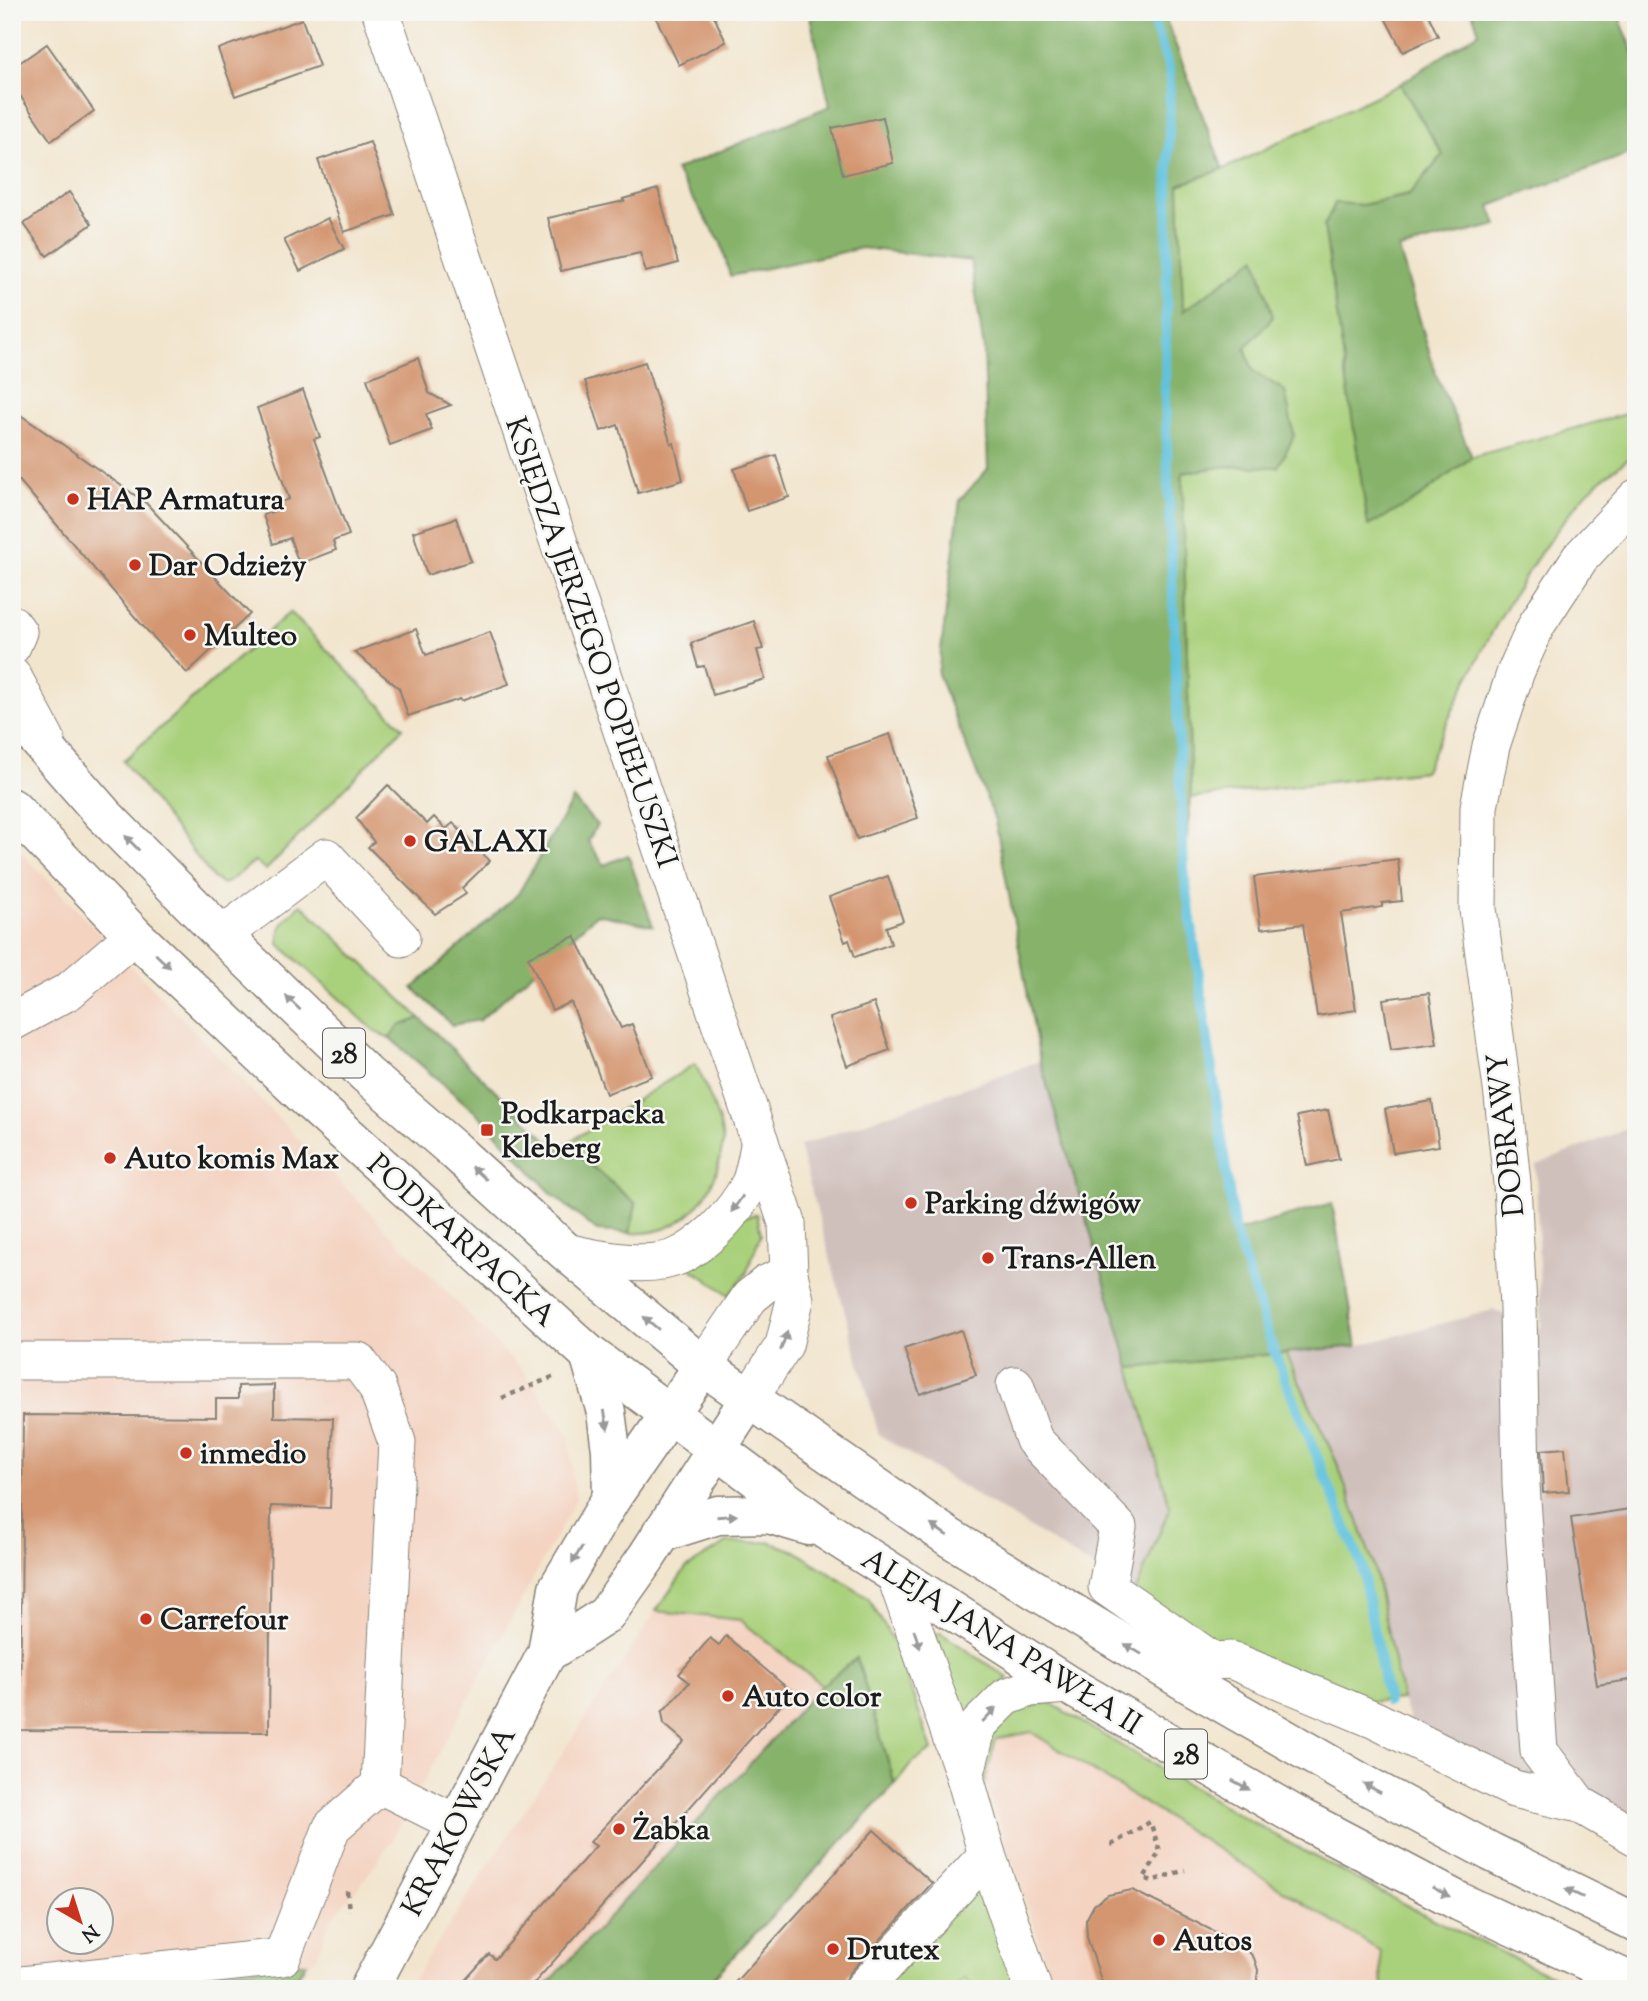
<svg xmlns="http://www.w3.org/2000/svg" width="1648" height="2001" font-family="'Sorts Mill Goudy',serif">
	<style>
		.built { fill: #f4d3c1; fill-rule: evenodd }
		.industrial { fill: #d0c0bc }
		.green { fill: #a9d07a; stroke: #62764b; stroke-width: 2 }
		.forest { fill: #86b26a; stroke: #516743; stroke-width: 2 }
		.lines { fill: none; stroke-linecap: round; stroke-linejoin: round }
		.stream { stroke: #60c2de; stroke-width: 10 }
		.building { fill: #d49671 }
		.minor-casing { stroke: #878075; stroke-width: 39 }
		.major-casing { stroke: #878075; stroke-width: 41 }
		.path { stroke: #878075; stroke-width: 4.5; stroke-dasharray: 5 5; stroke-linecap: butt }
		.minor { stroke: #fff; stroke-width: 37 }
		.major { stroke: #fff; stroke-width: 38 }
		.oneway { fill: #999 }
		.poi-dot { fill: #c8321e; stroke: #f6f6f2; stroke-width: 2.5 }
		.labels { text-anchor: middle; stroke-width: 5; stroke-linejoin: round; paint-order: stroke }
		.shield { fill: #f6f6f2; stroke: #5d5d5c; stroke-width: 2 }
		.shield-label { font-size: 28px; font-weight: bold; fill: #1c1c1c }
		.poi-label { font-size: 30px; font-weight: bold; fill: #1c1c1c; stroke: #f6f6f2; text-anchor: start }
		.street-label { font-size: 30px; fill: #1c1c1c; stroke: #f6f6f2 }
	</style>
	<rect width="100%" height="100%" fill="#f6f6f2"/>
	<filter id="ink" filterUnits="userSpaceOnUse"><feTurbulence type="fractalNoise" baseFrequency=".0143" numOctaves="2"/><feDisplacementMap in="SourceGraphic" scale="14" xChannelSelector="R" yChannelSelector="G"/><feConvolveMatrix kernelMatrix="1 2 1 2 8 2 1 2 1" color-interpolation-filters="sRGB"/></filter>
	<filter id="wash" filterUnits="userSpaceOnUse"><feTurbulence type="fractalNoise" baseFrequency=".00686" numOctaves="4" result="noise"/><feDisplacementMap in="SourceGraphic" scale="28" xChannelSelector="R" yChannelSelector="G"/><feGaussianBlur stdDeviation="1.57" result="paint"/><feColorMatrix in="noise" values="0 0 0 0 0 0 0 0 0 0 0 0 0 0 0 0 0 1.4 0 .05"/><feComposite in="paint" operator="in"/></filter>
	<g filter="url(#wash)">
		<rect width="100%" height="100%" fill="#f2e5ce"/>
		<g class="built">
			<path d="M 12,843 L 522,1370 L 568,1433 L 576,1499 L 392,1840 L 359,1887 L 331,1918 L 315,1960 L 306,1963 L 253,1953 L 12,1979 ZM 60,1899 L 102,1899 L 102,1941 L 60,1941 Z"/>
			<path d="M 656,1611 L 740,1620 L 822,1685 L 543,1989 L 407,1989 Z"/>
			<path d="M 1031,1732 L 1380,1951 L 1382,1989 L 1055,1989 L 985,1782 L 996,1739 Z"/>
		</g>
		<g class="industrial">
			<path d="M 1040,1061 L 1170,1507 L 1135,1593 L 879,1435 L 799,1146 Z"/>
			<path d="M 1636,1125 L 1636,1823 L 1526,1779 L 1410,1722 L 1402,1699 L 1373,1563 L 1337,1463 L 1286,1353 L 1357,1346 L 1493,1310 L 1541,1329 L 1536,1165 Z"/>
		</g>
		<g class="green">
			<path d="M 1400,84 L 1443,155 L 1409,195 L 1362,205 L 1335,203 L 1413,502 L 1472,457 L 1636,411 L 1636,452 C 1619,467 1597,480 1583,497 C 1514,579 1468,674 1425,771 L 1191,798 L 1182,473 L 1226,466 L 1278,467 L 1285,391 L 1253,371 L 1245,348 L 1255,258 L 1183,312 L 1179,185 L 1224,169 Z"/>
			<path d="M 290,612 L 403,728 L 266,870 L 255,861 L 230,881 L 223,884 L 213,878 L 123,761 Z"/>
			<path d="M 301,904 L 420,1018 L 399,1026 L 390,1038 L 377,1033 L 279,944 C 277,924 288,917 301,904 Z"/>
			<path d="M 695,1064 C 703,1078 723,1126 723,1141 C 723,1147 720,1156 719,1162 C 709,1206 676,1236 630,1233 L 636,1204 L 566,1144 Z"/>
			<path d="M 757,1214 L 761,1234 L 746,1274 L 729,1295 L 686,1265 L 743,1217 Z"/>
			<path d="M 1286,1353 L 1337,1463 L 1373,1563 L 1402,1699 L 1354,1703 L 1222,1646 L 1135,1593 L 1170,1507 L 1130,1368 Z"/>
			<path d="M 769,1542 L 795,1551 L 868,1598 L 895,1644 L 932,1750 L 912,1763 L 895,1785 L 857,1658 L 822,1685 L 740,1620 L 656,1611 L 686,1568 L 727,1543 Z"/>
			<path d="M 941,1633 L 1008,1678 L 961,1725 L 934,1634 Z"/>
			<path d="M 1049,1702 C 1221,1807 1397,1908 1582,1989 L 1382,1989 L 1380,1951 L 1031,1732 L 996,1739 L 985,1782 L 979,1765 L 982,1747 L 1013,1711 Z"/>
			<path d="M 986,1888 L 1018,1989 L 971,1989 L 965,1978 L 955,1989 L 875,1989 L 960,1896 Z"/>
		</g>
		<g class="forest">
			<path d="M 809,12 L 1163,12 L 1223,169 L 1179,185 L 1183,311 L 1256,258 L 1273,317 L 1245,348 L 1253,371 L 1285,391 L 1294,436 L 1278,467 L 1226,466 L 1182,473 L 1191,798 L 1184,870 L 1235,1232 L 1332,1203 L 1357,1346 L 1130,1368 L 1040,1061 L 995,820 L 938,674 L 960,500 L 988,469 L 984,350 L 971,261 L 862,248 L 730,276 L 721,243 L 675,170 L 830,106 Z"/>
			<path d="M 1472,12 L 1617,12 L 1636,58 L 1636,151 L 1490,206 L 1497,225 L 1399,249 L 1436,375 L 1472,457 L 1413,502 L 1368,526 L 1324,226 L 1335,203 L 1362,205 L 1409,195 L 1443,155 L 1400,84 L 1479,32 Z"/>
			<path d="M 573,799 L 597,825 L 588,841 L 604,865 L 628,855 L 653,926 L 597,914 L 480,1020 L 452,1025 L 413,988 L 518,894 Z"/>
			<path d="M 420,1018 L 556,1149 L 566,1144 L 636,1204 L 630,1233 L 597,1231 L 552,1194 L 482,1118 L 390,1038 L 399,1026 Z"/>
			<path d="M 857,1658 L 895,1785 L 703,1989 L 543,1989 L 822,1685 Z"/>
			<path d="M 306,1963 L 290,1989 L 149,1989 L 181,1975 Z"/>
		</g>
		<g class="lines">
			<path class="stream" d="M 1150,12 L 1170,71 L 1165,398 L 1184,870 L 1235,1232 L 1273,1349 L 1361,1564 L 1388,1702"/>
		</g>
		<g id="blocks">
			<g class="building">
				<path d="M 653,12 L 712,12 L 726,42 L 679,65 Z"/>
				<path d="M 1382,12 L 1427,12 L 1438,36 L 1403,52 Z"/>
				<path d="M 302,19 L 319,66 L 235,96 L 218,49 Z"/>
				<path d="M 47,44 L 94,111 L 51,141 L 12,84 L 12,68 Z"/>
				<path d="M 883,117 L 893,163 L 843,175 L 832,128 Z"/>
				<path d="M 370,142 L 395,215 L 344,232 L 318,160 Z"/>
				<path d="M 658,189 L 678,263 L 646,272 L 640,253 L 561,271 L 548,218 L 624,201 L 623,199 Z"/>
				<path d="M 69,192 L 92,224 L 47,256 L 24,224 Z"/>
				<path d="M 328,218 L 344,249 L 300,271 L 284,240 Z"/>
				<path d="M 418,358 L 429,393 L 451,405 L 426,414 L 432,430 L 390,445 L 367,379 Z"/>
				<path d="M 645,362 L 671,444 L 674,443 L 683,480 L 638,493 L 618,425 L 601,431 L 585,381 Z"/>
				<path d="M 303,390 L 320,437 L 314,439 L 349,535 L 333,541 L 336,550 L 299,564 L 290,538 L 273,544 L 263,515 L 280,509 L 278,503 L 289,499 L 257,408 Z"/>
				<path d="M 12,409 L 146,503 L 250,614 L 187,673 L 141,624 L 12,472 Z"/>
				<path d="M 776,455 L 789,497 L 747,511 L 734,469 Z"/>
				<path d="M 456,518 L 471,561 L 427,575 L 413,532 Z"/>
				<path d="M 754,621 L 763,649 L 757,650 L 765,679 L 713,695 L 704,666 L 698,667 L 691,643 Z"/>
				<path d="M 416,629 L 426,655 L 490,632 L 509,684 L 461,701 L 460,699 L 408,716 L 399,688 L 354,652 Z"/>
				<path d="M 890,734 L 918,818 L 857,839 L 828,755 Z"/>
				<path d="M 388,785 L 427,824 L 434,817 L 446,829 L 453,823 L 490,861 L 462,888 L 466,894 L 435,914 L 368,847 L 374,842 L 356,818 Z"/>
				<path d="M 1398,859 L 1402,901 L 1382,903 L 1382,907 L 1341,913 L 1356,1010 L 1317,1016 L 1303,924 L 1261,929 L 1254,877 Z"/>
				<path d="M 888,876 L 903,921 L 886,927 L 891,944 L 855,957 L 849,940 L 845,942 L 829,897 Z"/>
				<path d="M 575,936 L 621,1028 L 632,1024 L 652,1076 L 606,1094 L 571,1002 L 552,1010 L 528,957 Z"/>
				<path d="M 1429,993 L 1437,1044 L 1391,1050 L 1383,999 Z"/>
				<path d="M 874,1003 L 890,1050 L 847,1066 L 830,1018 Z"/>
				<path d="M 1432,1101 L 1439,1146 L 1393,1153 L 1385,1109 Z"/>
				<path d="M 1328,1110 L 1339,1159 L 1307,1166 L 1297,1116 Z"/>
				<path d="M 961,1330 L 976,1375 L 920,1394 L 904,1349 Z"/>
				<path d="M 274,1385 L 274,1417 L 333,1418 L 330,1508 L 271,1506 L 269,1732 L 20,1730 L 23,1415 L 216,1417 L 216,1399 L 238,1399 L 238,1386 Z"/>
				<path d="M 1565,1448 L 1569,1491 L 1543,1493 L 1541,1450 Z"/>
				<path d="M 1636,1508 L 1636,1679 L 1597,1685 L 1571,1518 Z"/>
				<path d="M 726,1636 L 792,1692 L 529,1989 L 457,1989 L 489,1954 L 495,1959 L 596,1846 L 590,1842 L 684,1741 L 664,1724 L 662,1712 L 689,1683 L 679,1674 L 710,1638 L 719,1645 Z"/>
				<path d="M 874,1830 L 932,1883 L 848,1975 L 843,1989 L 729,1989 Z"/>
				<path d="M 1132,1890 L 1245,1947 L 1254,1958 L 1258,1970 L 1256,1989 L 1104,1989 L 1087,1937 L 1086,1920 L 1094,1905 L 1108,1895 Z"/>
			</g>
		</g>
	</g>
	<g filter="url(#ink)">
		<use href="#blocks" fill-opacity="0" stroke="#878075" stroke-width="2"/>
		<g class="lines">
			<defs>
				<g id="minor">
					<path d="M 381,12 L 787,1223 L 789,1274 L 795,1300 L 784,1345 L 749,1399"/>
					<path d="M 12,624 L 18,632 L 12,646"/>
					<path d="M 12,675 L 46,739"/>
					<path d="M 222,935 L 326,857 L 401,938"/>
					<path d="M 12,1022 L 69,991 L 134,935"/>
					<path d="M 566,1252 C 595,1259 650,1270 679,1256 C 692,1250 703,1241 714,1231 C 728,1217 741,1202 750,1183 C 755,1171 757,1154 760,1141"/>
					<path d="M 12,1361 L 358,1361 L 377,1387 L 397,1442 L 380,1785 L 456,1823"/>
					<path d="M 703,1366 L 750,1297 L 766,1284 L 789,1274"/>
					<path d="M 1015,1385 L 1034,1440 L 1118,1527 L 1107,1587 L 1213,1661 L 1231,1660 L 1375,1720 L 1514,1789 L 1579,1804 L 1636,1837"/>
					<path d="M 895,1574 L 965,1777 L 987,1855 L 1033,1989"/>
					<path d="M 965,1777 L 978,1725 L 1006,1697 L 1030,1688 L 1068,1685"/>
					<path d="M 1579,1804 L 1539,1751 L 1521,1485 L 1518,1308 L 1512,1183 L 1503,1096 L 1478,909 L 1479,807 L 1491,746 L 1516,671 L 1537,624 L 1580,558 L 1636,498"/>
					<path d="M 12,1986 L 282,1957 L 332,1827 L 380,1785"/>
					<path d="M 863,1989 L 987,1855"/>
				</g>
				<g id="major">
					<path d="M 12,710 L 103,814 L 222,935 L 367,1075 L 455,1151 L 566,1252 L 703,1366 L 950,1538 L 1191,1685 L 1360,1782 L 1491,1852 L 1636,1923"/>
					<path d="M 12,808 L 134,935 L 303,1095 L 589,1354 L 827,1531 L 1068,1685 L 1295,1815 L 1460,1902 L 1636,1984"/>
					<path d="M 589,1354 L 606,1412 L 611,1450 L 612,1497"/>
					<path d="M 661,1533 L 718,1515 L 769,1514 L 809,1526"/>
					<path d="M 547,1653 L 606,1615 L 646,1558 L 749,1399"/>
					<path d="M 369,1989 L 547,1653 L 558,1588 L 612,1497 L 703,1366"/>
				</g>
			</defs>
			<use href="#minor" class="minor-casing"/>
			<use href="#major" class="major-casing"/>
			<g class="path">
				<path d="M 502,1398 L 555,1376"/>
				<path d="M 1111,1845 L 1150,1822 L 1160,1851 L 1144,1878 L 1152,1881 L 1185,1870"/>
				<path d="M 347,1891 L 349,1911"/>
			</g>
			<use href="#minor" class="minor"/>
			<use href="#major" class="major"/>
		</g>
		<defs><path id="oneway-solid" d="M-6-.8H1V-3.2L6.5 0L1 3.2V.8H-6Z" transform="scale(1.75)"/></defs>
		<g class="oneway">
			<use href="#oneway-solid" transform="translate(132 843) rotate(-134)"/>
			<use href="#oneway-solid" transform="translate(163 961) rotate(43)"/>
			<use href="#oneway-solid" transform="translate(293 1003) rotate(-136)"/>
			<use href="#oneway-solid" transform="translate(479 1173) rotate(-138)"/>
			<use href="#oneway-solid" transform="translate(737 1204) rotate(125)"/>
			<use href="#oneway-solid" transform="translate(651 1323) rotate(-140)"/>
			<use href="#oneway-solid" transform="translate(784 1341) rotate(-70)"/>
			<use href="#oneway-solid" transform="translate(606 1420) rotate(80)"/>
			<use href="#oneway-solid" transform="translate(727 1516) rotate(-4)"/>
			<use href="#oneway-solid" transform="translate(939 1530) rotate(-146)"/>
			<use href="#oneway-solid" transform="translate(577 1555) rotate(121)"/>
			<use href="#oneway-solid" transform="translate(917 1639) rotate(71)"/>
			<use href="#oneway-solid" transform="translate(1133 1649) rotate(-149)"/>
			<use href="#oneway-solid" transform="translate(989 1715) rotate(-46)"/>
			<use href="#oneway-solid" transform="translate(1241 1785) rotate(29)"/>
			<use href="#oneway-solid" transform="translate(1372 1788) rotate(-152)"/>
			<use href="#oneway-solid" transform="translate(1441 1892) rotate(28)"/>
			<use href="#oneway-solid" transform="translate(1574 1893) rotate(-154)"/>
		</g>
	</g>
	<g class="poi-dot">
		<circle cx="73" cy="499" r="7"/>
		<circle cx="135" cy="565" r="7"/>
		<circle cx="190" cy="635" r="7"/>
		<circle cx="410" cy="841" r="7"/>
		<rect x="480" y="1123" width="14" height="14" rx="3.5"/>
		<circle cx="110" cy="1158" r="7"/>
		<circle cx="911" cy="1203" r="7"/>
		<circle cx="988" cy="1258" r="7"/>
		<circle cx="186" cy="1453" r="7"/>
		<circle cx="146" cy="1619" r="7"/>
		<circle cx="728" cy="1696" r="7"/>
		<circle cx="619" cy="1829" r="7"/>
		<circle cx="1159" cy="1940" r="7"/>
		<circle cx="833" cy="1949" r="7"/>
	</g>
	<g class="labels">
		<g class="shield">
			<rect x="323" y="1028.5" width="42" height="49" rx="5"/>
			<rect x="1165" y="1729.5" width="42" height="49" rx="5"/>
		</g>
		<g class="shield-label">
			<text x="344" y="1063">28</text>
			<text x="1186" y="1764">28</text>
		</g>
		<g class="poi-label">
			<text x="87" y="509">HAP Armatura</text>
			<text x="149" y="575">Dar Odzieży</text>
			<text x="204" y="645">Multeo</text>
			<text x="424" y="851">GALAXI</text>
			<text x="501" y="1123">Podkarpacka<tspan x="501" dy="34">Kleberg</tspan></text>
			<text x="124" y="1168">Auto komis Max</text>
			<text x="925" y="1213">Parking dźwigów</text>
			<text x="1002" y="1268">Trans-Allen</text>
			<text x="200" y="1463">inmedio</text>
			<text x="160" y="1629">Carrefour</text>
			<text x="742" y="1706">Auto color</text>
			<text x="633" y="1839">Żabka</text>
			<text x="1173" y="1950">Autos</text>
			<text x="847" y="1959">Drutex</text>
		</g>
		<g class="street-label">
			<text transform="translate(592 642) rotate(71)" y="10">KSIĘDZA JERZEGO POPIEŁUSZKI</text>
			<text transform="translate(1505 1135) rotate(-96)" y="10">DOBRAWY</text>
			<text transform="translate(462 1240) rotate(42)" y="10">PODKARPACKA</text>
			<text transform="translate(1002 1641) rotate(32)" y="10">ALEJA JANA PAWŁA II</text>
			<text transform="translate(458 1821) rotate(-62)" y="10">KRAKOWSKA</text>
		</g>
	</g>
	<rect width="1648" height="2001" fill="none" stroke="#f6f6f2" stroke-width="42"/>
	<g transform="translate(80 1921) rotate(141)"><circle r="33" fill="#f6f6f2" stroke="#9f9f9c" stroke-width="2"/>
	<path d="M0-5L12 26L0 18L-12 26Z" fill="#c8321e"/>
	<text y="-10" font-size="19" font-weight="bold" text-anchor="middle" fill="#1c1c1c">N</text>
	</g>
</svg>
